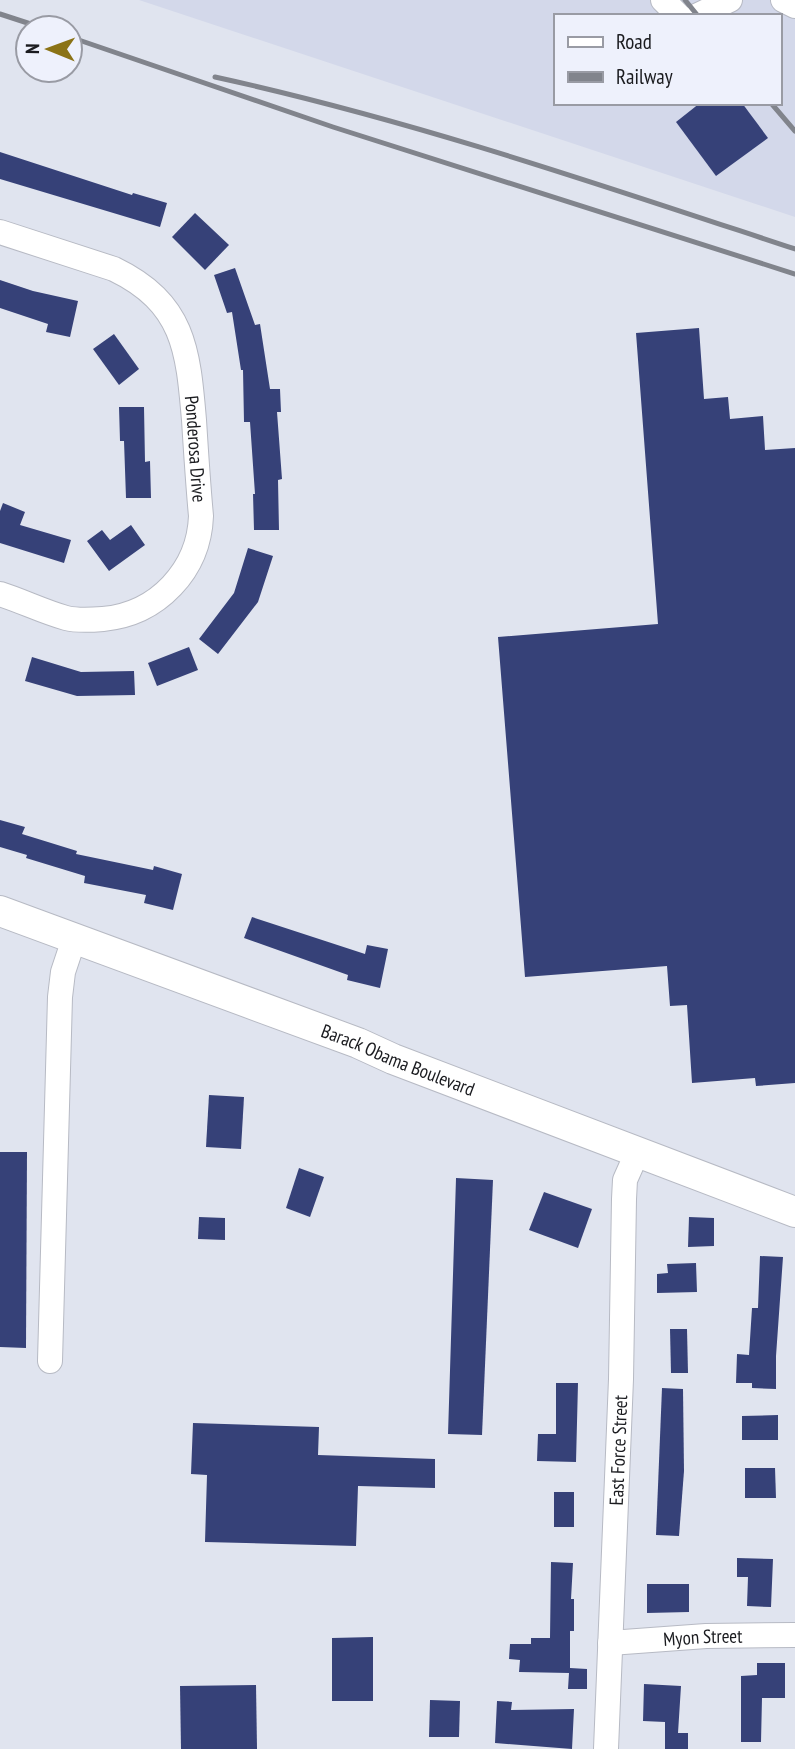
<svg xmlns="http://www.w3.org/2000/svg" width="795" height="1749" font-family="'PT Sans Narrow',sans-serif">
	<style>
		.built { fill: #d3d8ea; fill-rule: evenodd }
		.building { fill: #364178 }
		.lines { fill: none; stroke-linecap: round; stroke-linejoin: round }
		.minor-casing { stroke: #b7bac4; stroke-width: 26 }
		.major-casing { stroke: #b7bac4; stroke-width: 32 }
		.minor { stroke: #fff; stroke-width: 24 }
		.major { stroke: #fff; stroke-width: 30 }
		.rail { stroke: #81848c; stroke-width: 5 }
		.labels { text-anchor: middle; stroke-width: 7; stroke-linejoin: round; paint-order: stroke }
		.street-label { font-size: 19px; fill: #1a1b1f; stroke: #eef1fc }
	</style>
	<rect width="100%" height="100%" fill="#e0e4ef"/>
	<path class="built" d="M 139,0 L 795,0 L 795,217 ZM 555,16 L 779,16 L 779,103 L 555,103 Z"/>
	<g class="building">
		<path d="M 700,103 L 742,103 L 768,138 L 716,176 L 676,122 Z"/>
		<path d="M 0,152 L 132,195 L 133,193 L 167,203 L 160,227 L 0,179 Z"/>
		<path d="M 195,213 L 229,245 L 205,270 L 172,237 Z"/>
		<path d="M 235,268 L 255,325 L 260,324 L 270,389 L 280,389 L 281,412 L 277,412 L 282,479 L 278,480 L 279,530 L 254,530 L 253,494 L 255,494 L 250,422 L 244,422 L 243,370 L 241,370 L 232,312 L 227,313 L 214,275 Z"/>
		<path d="M 0,280 L 33,291 L 78,301 L 70,337 L 46,332 L 48,324 L 0,308 Z"/>
		<path d="M 699,328 L 704,399 L 728,397 L 730,419 L 763,416 L 765,450 L 795,448 L 795,1083 L 756,1086 L 755,1078 L 692,1083 L 687,1005 L 670,1006 L 667,966 L 525,977 L 498,637 L 658,624 L 636,333 Z"/>
		<path d="M 114,334 L 139,369 L 119,385 L 93,349 Z"/>
		<path d="M 119,407 L 144,407 L 145,462 L 150,461 L 151,498 L 126,498 L 124,441 L 120,441 Z"/>
		<path d="M 3,503 L 25,512 L 20,525 L 71,540 L 64,563 L 0,543 L 0,511 Z"/>
		<path d="M 131,525 L 145,545 L 109,571 L 87,541 L 102,530 L 110,540 Z"/>
		<path d="M 248,548 L 273,556 L 258,602 L 218,654 L 199,639 L 234,593 Z"/>
		<path d="M 189,647 L 198,670 L 157,686 L 148,663 Z"/>
		<path d="M 32,657 L 81,672 L 134,671 L 135,695 L 77,696 L 25,681 Z"/>
		<path d="M 0,820 L 25,827 L 22,834 L 77,851 L 76,854 L 153,870 L 154,866 L 182,874 L 173,910 L 144,903 L 146,895 L 84,883 L 85,876 L 26,858 L 27,855 L 0,847 Z"/>
		<path d="M 252,917 L 365,954 L 367,945 L 388,949 L 380,988 L 347,980 L 348,975 L 244,938 Z"/>
		<path d="M 209,1095 L 244,1097 L 241,1149 L 206,1147 Z"/>
		<path d="M 0,1152 L 27,1152 L 26,1348 L 0,1347 Z"/>
		<path d="M 299,1168 L 324,1177 L 310,1217 L 286,1208 Z"/>
		<path d="M 456,1178 L 493,1180 L 482,1435 L 448,1434 Z"/>
		<path d="M 544,1192 L 592,1209 L 578,1248 L 529,1230 Z"/>
		<path d="M 199,1217 L 225,1218 L 225,1240 L 198,1239 Z"/>
		<path d="M 689,1217 L 714,1218 L 714,1246 L 688,1247 Z"/>
		<path d="M 760,1256 L 783,1257 L 776,1356 L 776,1389 L 752,1388 L 752,1383 L 736,1383 L 737,1354 L 749,1355 L 752,1308 L 758,1308 Z"/>
		<path d="M 696,1263 L 697,1292 L 657,1293 L 657,1274 L 668,1273 L 667,1264 Z"/>
		<path d="M 670,1329 L 687,1329 L 688,1373 L 671,1373 Z"/>
		<path d="M 556,1383 L 578,1383 L 576,1462 L 537,1461 L 538,1434 L 556,1434 Z"/>
		<path d="M 662,1388 L 683,1389 L 684,1471 L 679,1536 L 656,1535 Z"/>
		<path d="M 778,1415 L 778,1440 L 742,1440 L 742,1416 Z"/>
		<path d="M 193,1423 L 319,1427 L 318,1455 L 435,1459 L 435,1488 L 358,1486 L 356,1546 L 205,1542 L 207,1475 L 191,1474 Z"/>
		<path d="M 745,1468 L 775,1468 L 776,1498 L 745,1498 Z"/>
		<rect x="554" y="1492" width="20" height="35"/>
		<path d="M 737,1558 L 773,1559 L 771,1607 L 747,1606 L 748,1577 L 737,1577 Z"/>
		<path d="M 551,1562 L 573,1563 L 571,1599 L 574,1599 L 574,1631 L 570,1631 L 570,1668 L 587,1669 L 587,1689 L 568,1689 L 569,1673 L 519,1672 L 520,1660 L 509,1659 L 510,1644 L 531,1644 L 531,1638 L 550,1638 Z"/>
		<path d="M 647,1584 L 689,1584 L 689,1612 L 647,1613 Z"/>
		<path d="M 373,1637 L 373,1701 L 332,1701 L 332,1638 Z"/>
		<path d="M 757,1663 L 785,1663 L 785,1698 L 762,1698 L 761,1742 L 741,1742 L 741,1676 L 757,1675 Z"/>
		<path d="M 644,1684 L 681,1686 L 678,1733 L 688,1733 L 688,1749 L 665,1749 L 665,1722 L 643,1721 Z"/>
		<path d="M 256,1685 L 257,1749 L 181,1749 L 180,1686 Z"/>
		<path d="M 430,1700 L 460,1701 L 459,1737 L 429,1737 Z"/>
		<path d="M 497,1701 L 512,1702 L 511,1710 L 574,1709 L 572,1749 L 495,1743 Z"/>
	</g>
	<g class="lines">
		<defs>
			<g id="minor">
				<path d="M 663,0 L 679,16"/>
				<path d="M 783,0 L 795,6"/>
				<path d="M 696,16 L 730,0"/>
				<path id="s1" d="M 0,232 L 114,269 C 184,303 188,349 194,420 C 196,452 198,484 201,516 C 199,570 158,614 103,619 C 91,620 78,621 66,618 C 44,612 22,601 0,594"/>
				<path d="M 50,1361 L 60,997 L 63,972 L 74,939"/>
				<path id="s2" d="M 610,1643 L 706,1636 L 795,1635"/>
				<path id="s3" d="M 606,1749 L 621,1379 L 624,1199 L 625,1180 L 637,1153"/>
			</g>
			<g id="major">
				<path id="s4" d="M 0,911 L 358,1043 L 393,1059 L 795,1212"/>
			</g>
		</defs>
		<use href="#minor" class="minor-casing"/>
		<use href="#major" class="major-casing"/>
		<use href="#minor" class="minor"/>
		<use href="#major" class="major"/>
		<g class="rail">
			<path d="M 685,0 L 698,16"/>
			<path d="M 0,14 L 43,28"/>
			<path d="M 70,37 L 333,127 L 795,274"/>
			<path d="M 215,77 C 412,120 604,186 795,249"/>
			<path d="M 771,103 L 795,131"/>
		</g>
	</g>
	<g class="labels">
		<g class="street-label">
			<text dy="7" stroke="none"><textPath href="#s1" startOffset="331">Ponderosa Drive</textPath></text>
			<text dy="7" stroke="none"><textPath href="#s4" startOffset="425">Barack Obama Boulevard</textPath></text>
			<text dy="7" stroke="none"><textPath href="#s3" startOffset="299">East Force Street</textPath></text>
			<text dy="7" stroke="none"><textPath href="#s2" startOffset="93">Myon Street</textPath></text>
		</g>
	</g>
	<rect x="554" y="14" width="228" height="91" fill="#eef1fc" stroke="#999ba4" stroke-width="2"/>
	<rect x="568" y="37" width="35" height="10" fill="#ffffff" stroke="#999ba4" stroke-width="2"/>
	<text x="616" y="49" font-size="21" fill="#1a1b1f">Road</text>
	<rect x="568" y="72" width="35" height="10" fill="#81848c" stroke="#999ba4" stroke-width="2"/>
	<text x="616" y="84" font-size="21" fill="#1a1b1f">Railway</text>
	<g transform="translate(49 49) rotate(271)"><circle r="33" fill="#eef1fc" stroke="#999ba4" stroke-width="2"/>
	<path d="M0-5L12 26L0 18L-12 26Z" fill="#8b7316"/>
	<text y="-10" font-size="19" font-weight="bold" text-anchor="middle" fill="#1a1b1f">N</text>
	</g>
</svg>
